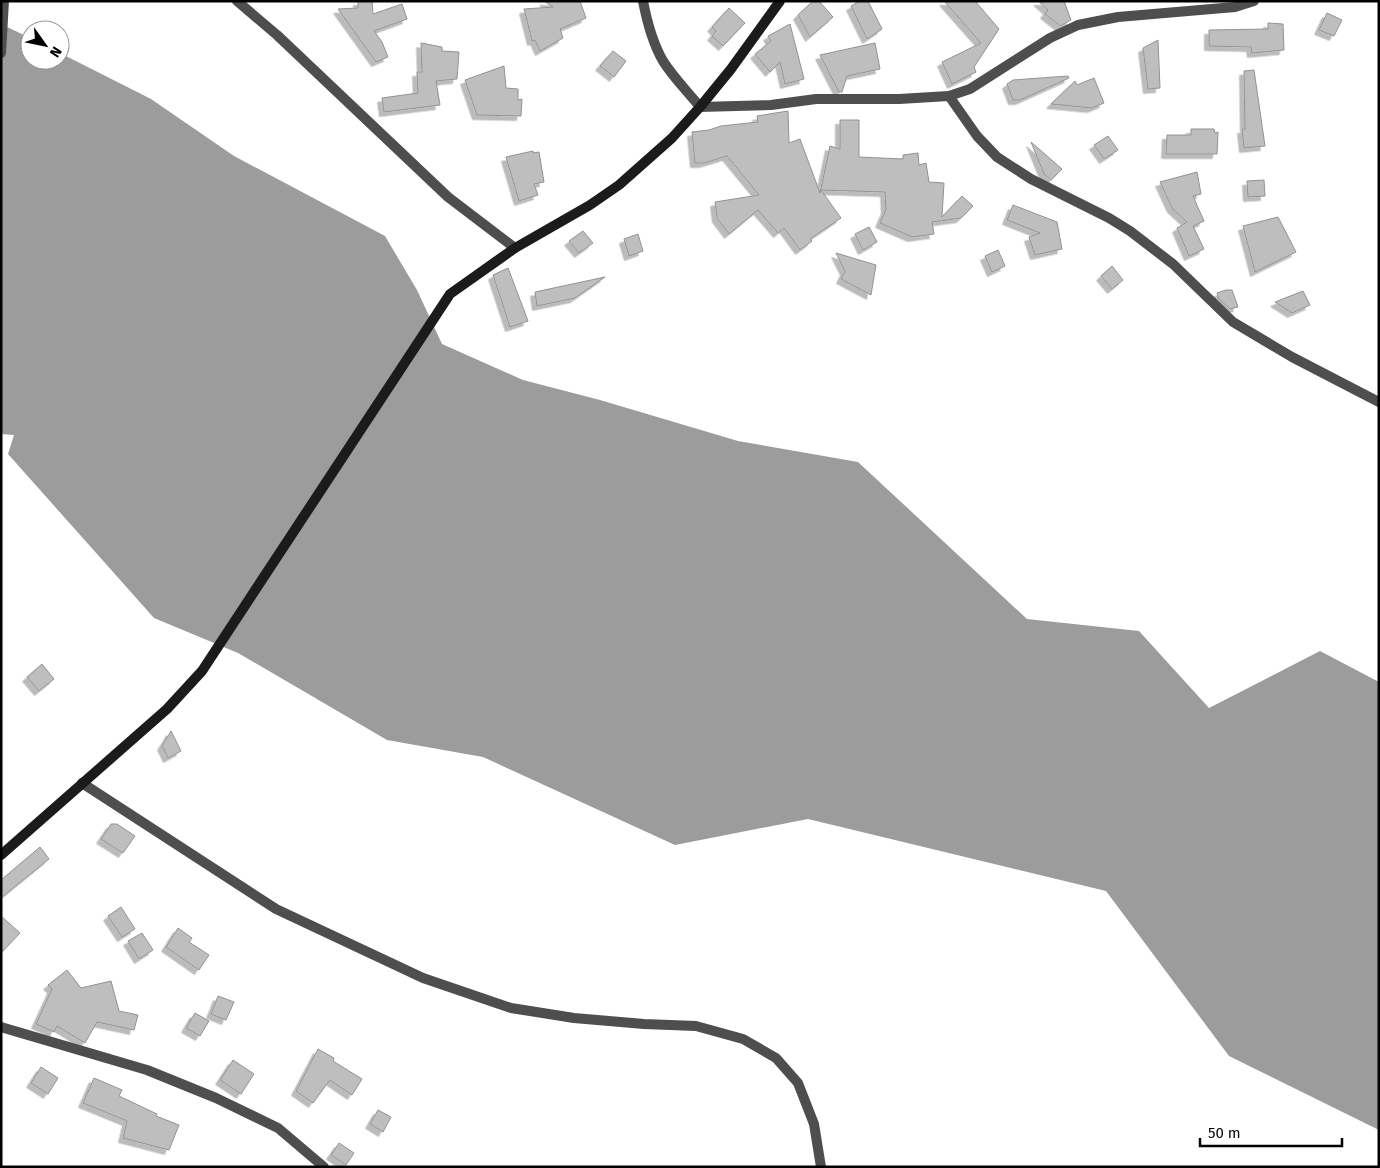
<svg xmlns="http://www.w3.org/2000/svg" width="1380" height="1168" font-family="'Fira Sans',sans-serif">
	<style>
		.water { fill: #9c9c9c }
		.building { fill: #bebebe; stroke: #929292; filter: url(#shadow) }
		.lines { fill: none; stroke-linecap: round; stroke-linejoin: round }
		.street { stroke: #4e4e4e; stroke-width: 10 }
		.secondary { stroke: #1b1b1b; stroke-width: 10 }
	</style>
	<defs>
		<filter id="shadow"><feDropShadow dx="-4.5" dy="4.5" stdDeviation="0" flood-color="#0004"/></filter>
	</defs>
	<rect width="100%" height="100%" fill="#fff"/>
	<path class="water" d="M 1,24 L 30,38 L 30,60 L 60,60 L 60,53 L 151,99 L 234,156 L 385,236 L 417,290 L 442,344 L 523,380 L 600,400 L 738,441 L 858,462 L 1027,619 L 1139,631 L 1209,708 L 1320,651 L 1379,682 L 1379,1130 L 1229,1056 L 1106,891 L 808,819 L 675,845 L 483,757 L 387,740 L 238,653 L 154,618 L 8,454 L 14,435 L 1,434 Z"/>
	<g class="building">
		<path d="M 358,1 L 372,1 L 373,14 L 402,4 L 407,19 L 374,31 L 382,42 L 388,57 L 376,62 L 338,9 L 358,8 Z"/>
		<path d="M 544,1 L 580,1 L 586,18 L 560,29 L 563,38 L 540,51 L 535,40 L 532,41 L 524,9 L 553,7 Z"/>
		<path d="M 813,1 L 819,1 L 833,17 L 810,37 L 798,15 Z"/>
		<path d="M 860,1 L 868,1 L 882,29 L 867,39 L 851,6 Z"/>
		<path d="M 944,1 L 975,1 L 999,29 L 974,67 L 976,72 L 952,84 L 942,62 L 981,43 Z"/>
		<path d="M 1038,1 L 1064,1 L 1071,20 L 1060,26 L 1045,14 L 1048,10 Z"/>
		<path d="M 729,8 L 745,23 L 723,46 L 712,36 L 716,31 L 712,27 Z"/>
		<path d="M 1327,13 L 1342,20 L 1334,36 L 1319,30 Z"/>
		<path d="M 1268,23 L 1283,24 L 1284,50 L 1252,53 L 1251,47 L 1209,46 L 1209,30 L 1268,29 Z"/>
		<path d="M 790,24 L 804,79 L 785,84 L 780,62 L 770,72 L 755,54 L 771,41 L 768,36 Z"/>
		<path d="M 1158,40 L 1160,88 L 1148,89 L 1143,48 Z"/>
		<path d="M 421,43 L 442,47 L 442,51 L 459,52 L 457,79 L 436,81 L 440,105 L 384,112 L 382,98 L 418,93 L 417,72 L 422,72 Z"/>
		<path d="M 875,43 L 880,69 L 847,76 L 842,92 L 839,92 L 820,55 Z"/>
		<path d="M 613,51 L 626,61 L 614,77 L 600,66 Z"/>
		<path d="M 504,66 L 506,88 L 518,89 L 518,100 L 522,99 L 521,116 L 477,115 L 465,80 Z"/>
		<path d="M 1254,70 L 1265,146 L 1244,148 L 1242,129 L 1245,129 L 1244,71 Z"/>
		<path d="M 1068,76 L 1069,78 L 1020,100 L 1013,100 L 1007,84 L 1013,80 Z"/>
		<path d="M 1094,78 L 1104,103 L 1092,108 L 1051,104 L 1075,81 L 1077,85 Z"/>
		<path d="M 788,111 L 789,143 L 800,139 L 820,193 L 830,146 L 840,149 L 840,120 L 859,120 L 859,157 L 903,159 L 903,155 L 918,153 L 919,165 L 926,163 L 929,182 L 944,183 L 942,217 L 962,196 L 973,206 L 961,218 L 932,222 L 934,234 L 912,237 L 880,223 L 886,209 L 885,192 L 821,190 L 841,218 L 810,239 L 812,241 L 800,250 L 784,228 L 778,233 L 758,210 L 729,234 L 717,218 L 715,202 L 759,195 L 727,156 L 704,163 L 695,163 L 692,132 L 709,130 L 721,126 L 758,122 L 757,116 Z"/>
		<path d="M 1191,129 L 1214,129 L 1215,133 L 1218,132 L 1217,154 L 1166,154 L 1167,135 L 1191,135 Z"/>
		<path d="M 1108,136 L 1118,150 L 1104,159 L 1094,145 Z"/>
		<path d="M 1031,142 L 1062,169 L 1051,180 L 1044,174 Z"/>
		<path d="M 533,151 L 533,153 L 539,152 L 544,182 L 534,184 L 538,195 L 519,201 L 506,157 Z"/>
		<path d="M 1197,172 L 1201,194 L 1193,196 L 1204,221 L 1193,226 L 1204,249 L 1189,256 L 1177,228 L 1187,222 L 1172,208 L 1160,182 Z"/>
		<path d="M 1264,180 L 1265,196 L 1248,197 L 1247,181 Z"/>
		<path d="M 1013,205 L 1057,222 L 1062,249 L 1035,255 L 1029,237 L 1040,233 L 1007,220 Z"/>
		<path d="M 1278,217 L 1296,252 L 1255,272 L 1243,226 Z"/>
		<path d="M 869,227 L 877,242 L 863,250 L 855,234 Z"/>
		<path d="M 583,231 L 593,243 L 579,253 L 569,241 Z"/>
		<path d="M 638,234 L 643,251 L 629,256 L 624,239 Z"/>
		<path d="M 998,250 L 1005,266 L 992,272 L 985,256 Z"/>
		<path d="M 836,253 L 876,265 L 871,295 L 841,279 L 845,271 Z"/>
		<path d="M 1112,266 L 1123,280 L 1112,289 L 1101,276 Z"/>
		<path d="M 508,268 L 528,321 L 510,327 L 493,275 Z"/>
		<path d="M 605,277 L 575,298 L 537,306 L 535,292 Z"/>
		<path d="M 1226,290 L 1232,290 L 1238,307 L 1230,309 L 1219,299 L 1217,293 Z"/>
		<path d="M 1303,291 L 1310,305 L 1292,313 L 1275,302 Z"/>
		<path d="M 42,664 L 54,679 L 39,691 L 27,677 Z"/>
		<path d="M 171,731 L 181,751 L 168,758 L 162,746 Z"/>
		<path d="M 111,824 L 117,824 L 135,836 L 123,853 L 101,839 Z"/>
		<path d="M 40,847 L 49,859 L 1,898 L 1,880 Z"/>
		<path d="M 121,907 L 135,929 L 122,937 L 108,916 Z"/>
		<path d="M 1,916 L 20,933 L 1,953 Z"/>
		<path d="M 178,928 L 192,938 L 189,942 L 209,955 L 199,970 L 166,947 Z"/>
		<path d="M 142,933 L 153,950 L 139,959 L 128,941 Z"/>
		<path d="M 67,970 L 81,988 L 111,981 L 119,1011 L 138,1015 L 134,1030 L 97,1022 L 85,1043 L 57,1026 L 54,1032 L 36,1024 L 52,989 L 48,985 Z"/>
		<path d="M 218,996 L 234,1002 L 226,1020 L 211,1014 Z"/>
		<path d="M 195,1013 L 209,1021 L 200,1036 L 186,1028 Z"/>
		<path d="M 318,1049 L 334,1058 L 333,1061 L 362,1079 L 352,1095 L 330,1080 L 313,1103 L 296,1091 Z"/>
		<path d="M 233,1060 L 254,1074 L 241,1094 L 220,1080 Z"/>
		<path d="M 41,1067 L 58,1078 L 48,1094 L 31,1083 Z"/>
		<path d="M 94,1078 L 122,1090 L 119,1096 L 157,1114 L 156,1116 L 179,1125 L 169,1150 L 123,1138 L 127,1121 L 83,1103 Z"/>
		<path d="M 378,1110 L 391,1117 L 383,1132 L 370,1124 Z"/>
		<path d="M 339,1143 L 354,1153 L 346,1165 L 331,1155 Z"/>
	</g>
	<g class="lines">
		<g class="street">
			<path d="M 237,1 L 277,35 L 448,197 L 515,248"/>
			<path d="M 643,1 C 647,22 652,42 663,61 C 673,77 688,92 700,107 L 771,105 L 816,99 L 899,99 L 949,96 L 970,89 L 1050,38 L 1078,25 L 1118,17 L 1235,7 L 1254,1"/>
			<path d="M 1,53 L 4,1"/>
			<path d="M 949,96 L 977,136 L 997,157 L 1031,179 L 1109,218 L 1130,231 L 1173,264 L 1233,322 L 1292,357 L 1379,402"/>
			<path d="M 82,783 L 276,909 L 423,978 L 511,1008 L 574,1018 L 644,1024 L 696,1026 L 743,1039 L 776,1058 L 798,1083 L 814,1124 L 821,1167"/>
			<path d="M 1,1027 L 147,1070 L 216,1098 L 278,1128 L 324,1167"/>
		</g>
		<path class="secondary" d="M 1,855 L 167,709 L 202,671 L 450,294 L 515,248 L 590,205 L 619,185 L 672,138 L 700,107 L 731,69 L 780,1"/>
	</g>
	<rect width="1380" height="1168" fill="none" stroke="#000000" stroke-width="5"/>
	<g transform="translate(45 45) rotate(123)"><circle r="24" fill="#ffffff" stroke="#999999"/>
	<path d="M0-4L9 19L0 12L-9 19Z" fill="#000000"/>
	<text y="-8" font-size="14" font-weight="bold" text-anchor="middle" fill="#000000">N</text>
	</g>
	<path d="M1200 1138v8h142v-8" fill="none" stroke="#000000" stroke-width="2.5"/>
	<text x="1208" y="1138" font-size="15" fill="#000000" stroke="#ffffff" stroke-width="4" paint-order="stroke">50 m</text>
</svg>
